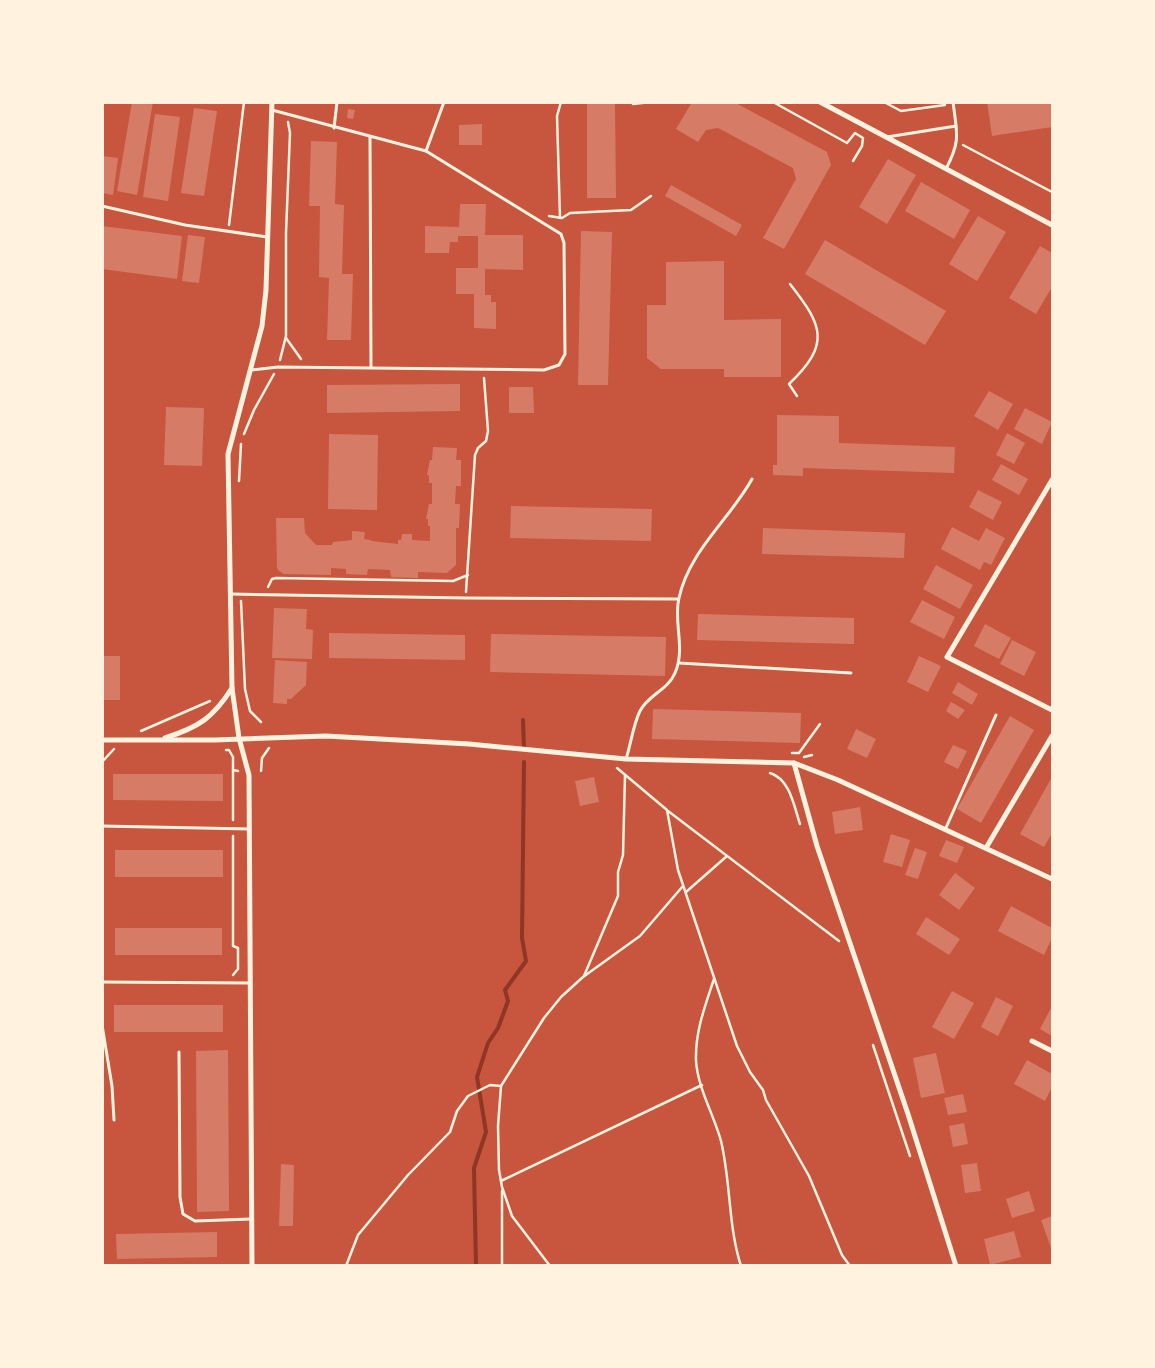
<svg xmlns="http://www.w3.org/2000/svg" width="1155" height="1368" font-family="Overpass,sans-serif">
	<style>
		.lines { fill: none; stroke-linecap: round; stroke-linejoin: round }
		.stream { stroke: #8f3625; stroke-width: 4 }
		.building { fill: #d67c66 }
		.path { stroke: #fff3e0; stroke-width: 2.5 }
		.service { stroke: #fff3e0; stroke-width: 3 }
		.minor { stroke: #fff3e0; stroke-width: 5 }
	</style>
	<rect width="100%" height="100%" fill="#c8553d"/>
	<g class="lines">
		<g class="stream">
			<path d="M 523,720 L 524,749"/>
			<path d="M 476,1266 L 474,1168 L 486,1132 L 477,1077 L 488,1043 L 498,1028 L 508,1001 L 505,990 L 526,961 L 522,938 L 524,762"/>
		</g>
	</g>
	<g class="building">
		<path d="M 132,102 L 153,102 L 137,195 L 117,191 Z"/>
		<path d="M 587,102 L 615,102 L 616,198 L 587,198 Z"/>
		<path d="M 692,102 L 734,102 L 827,152 L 831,165 L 784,249 L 763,238 L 796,179 L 793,168 L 718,128 L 706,130 L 698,142 L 676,129 Z"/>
		<path d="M 987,102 L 1052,102 L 1052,127 L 992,136 Z"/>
		<path d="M 194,108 L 217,111 L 204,196 L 181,193 Z"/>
		<path d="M 348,109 L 355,110 L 353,119 L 347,118 Z"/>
		<path d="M 155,114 L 180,117 L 168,201 L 143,197 Z"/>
		<path d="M 482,124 L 482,145 L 459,145 L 459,125 Z"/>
		<path d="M 311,141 L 337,142 L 335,204 L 344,205 L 342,274 L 353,274 L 351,340 L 327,340 L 329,278 L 319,277 L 320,206 L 309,206 Z"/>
		<path d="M 102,156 L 118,158 L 113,195 L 102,193 Z"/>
		<path d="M 888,159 L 916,175 L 887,224 L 859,207 Z"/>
		<path d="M 921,182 L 970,210 L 954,239 L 905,211 Z"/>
		<path d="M 671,185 L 742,225 L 736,236 L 665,196 Z"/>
		<path d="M 460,204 L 486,204 L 485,235 L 523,235 L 523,270 L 485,269 L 485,295 L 491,295 L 491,302 L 496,302 L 496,329 L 474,328 L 474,294 L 456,294 L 456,268 L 478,268 L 478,236 L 458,236 L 458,242 L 450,242 L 449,253 L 425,253 L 425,226 L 459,227 Z"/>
		<path d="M 978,216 L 1006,232 L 977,281 L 949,264 Z"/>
		<path d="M 102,226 L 182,236 L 177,279 L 102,269 Z"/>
		<path d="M 581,231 L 612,232 L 608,385 L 578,385 Z"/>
		<path d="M 188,235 L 205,237 L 199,283 L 182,281 Z"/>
		<path d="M 825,240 L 946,311 L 925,345 L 805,274 Z"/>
		<path d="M 1040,246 L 1052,253 L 1052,287 L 1036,314 L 1009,298 Z"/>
		<path d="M 724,261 L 724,320 L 781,319 L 781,377 L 724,377 L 724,369 L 661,369 L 647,358 L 647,305 L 666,305 L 666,262 Z"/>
		<path d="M 460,384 L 460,411 L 327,413 L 327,385 Z"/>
		<path d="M 509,387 L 533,387 L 534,413 L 509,413 Z"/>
		<path d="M 989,391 L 1013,404 L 998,430 L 974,416 Z"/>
		<path d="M 166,407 L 204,408 L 202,466 L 164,465 Z"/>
		<path d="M 1025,408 L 1052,422 L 1042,444 L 1014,429 Z"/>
		<path d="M 777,415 L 839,416 L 839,443 L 955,447 L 954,473 L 803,468 L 803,476 L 773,475 L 773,465 L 777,465 Z"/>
		<path d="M 1007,433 L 1025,443 L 1014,464 L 996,455 Z"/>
		<path d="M 329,434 L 378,435 L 377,510 L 328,509 Z"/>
		<path d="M 433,447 L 457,448 L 456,460 L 461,460 L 461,486 L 456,486 L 455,504 L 460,504 L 459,528 L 456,528 L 456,565 L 447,573 L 418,572 L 418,578 L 391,577 L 390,570 L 368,569 L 367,575 L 346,574 L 346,569 L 331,568 L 331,575 L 284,574 L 279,571 L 277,568 L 276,518 L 304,518 L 305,533 L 316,545 L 332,545 L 333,542 L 352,540 L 352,531 L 365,532 L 364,539 L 371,540 L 371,541 L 398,544 L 398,540 L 401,540 L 402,534 L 412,534 L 412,540 L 430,541 L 430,526 L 428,526 L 428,519 L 426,519 L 429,504 L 432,504 L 432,483 L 429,483 L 429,475 L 427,475 L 430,460 L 432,460 Z"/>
		<path d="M 1001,464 L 1028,479 L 1019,495 L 992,480 Z"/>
		<path d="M 978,490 L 1002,502 L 993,520 L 969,507 Z"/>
		<path d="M 511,506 L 652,509 L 651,541 L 510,538 Z"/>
		<path d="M 952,527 L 979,541 L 986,528 L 1005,538 L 991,565 L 984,562 L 980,570 L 941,549 Z"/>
		<path d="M 763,528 L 905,533 L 904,558 L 762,554 Z"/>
		<path d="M 936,565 L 973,585 L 960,609 L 923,589 Z"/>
		<path d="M 922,600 L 955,617 L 944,639 L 910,622 Z"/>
		<path d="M 274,608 L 307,609 L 306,629 L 313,630 L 312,659 L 272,658 Z"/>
		<path d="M 698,614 L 854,618 L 854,644 L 697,640 Z"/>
		<path d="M 985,624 L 1011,638 L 999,659 L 974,646 Z"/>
		<path d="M 329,633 L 465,635 L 465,660 L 329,658 Z"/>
		<path d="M 491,634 L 666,637 L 665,676 L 490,672 Z"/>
		<path d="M 1012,640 L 1036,652 L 1024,676 L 1000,664 Z"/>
		<rect x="102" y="656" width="18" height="44"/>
		<path d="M 919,656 L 941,666 L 928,692 L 907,682 Z"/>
		<path d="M 275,660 L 307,662 L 306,685 L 291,699 L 287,699 L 287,704 L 273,703 Z"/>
		<path d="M 958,682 L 978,694 L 972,705 L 952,693 Z"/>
		<path d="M 951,702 L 965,710 L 958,719 L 946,711 Z"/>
		<path d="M 653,709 L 801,713 L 800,743 L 652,739 Z"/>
		<path d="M 1010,716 L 1034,730 L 981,823 L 957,809 Z"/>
		<path d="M 856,729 L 876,739 L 867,758 L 847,749 Z"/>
		<path d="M 953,745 L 967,751 L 958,769 L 944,762 Z"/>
		<path d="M 113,774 L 223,774 L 223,801 L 113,800 Z"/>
		<path d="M 594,777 L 599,802 L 580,806 L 575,781 Z"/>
		<path d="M 1052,777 L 1052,833 L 1044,847 L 1020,834 Z"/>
		<path d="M 860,807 L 863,830 L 835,834 L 832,812 Z"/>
		<path d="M 891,834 L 910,840 L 902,867 L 883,862 Z"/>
		<path d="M 946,840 L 964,847 L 957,863 L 939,856 Z"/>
		<path d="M 915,848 L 927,852 L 918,879 L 905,875 Z"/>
		<rect x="115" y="850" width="108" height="27"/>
		<path d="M 955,873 L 975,888 L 959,910 L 939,895 Z"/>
		<path d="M 1011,906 L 1052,928 L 1052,938 L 1044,955 L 998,931 Z"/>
		<path d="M 926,917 L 960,939 L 949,955 L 916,934 Z"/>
		<rect x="115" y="928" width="107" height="27"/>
		<path d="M 952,991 L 974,1003 L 954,1039 L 932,1027 Z"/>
		<path d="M 996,997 L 1013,1006 L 998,1036 L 981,1027 Z"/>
		<rect x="114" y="1005" width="109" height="27"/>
		<path d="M 1052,1006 L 1052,1036 L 1040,1029 Z"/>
		<path d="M 228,1050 L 229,1211 L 197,1212 L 196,1051 Z"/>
		<path d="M 936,1053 L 945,1093 L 921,1098 L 913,1058 Z"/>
		<path d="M 1027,1060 L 1052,1074 L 1052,1087 L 1045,1101 L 1014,1084 Z"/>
		<path d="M 963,1094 L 967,1112 L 948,1115 L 944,1098 Z"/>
		<path d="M 964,1123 L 968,1144 L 953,1147 L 949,1126 Z"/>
		<path d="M 977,1163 L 981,1191 L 965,1193 L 961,1165 Z"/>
		<path d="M 281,1164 L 294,1165 L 293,1226 L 279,1226 Z"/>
		<path d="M 1029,1191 L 1035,1211 L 1012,1218 L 1006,1199 Z"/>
		<path d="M 1052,1216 L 1052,1247 L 1051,1248 L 1041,1220 Z"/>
		<path d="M 1014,1231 L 1021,1257 L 990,1265 L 984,1239 Z"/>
		<path d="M 217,1232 L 217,1257 L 117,1259 L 116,1234 Z"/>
	</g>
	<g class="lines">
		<g class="path">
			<path d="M 773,102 L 847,143 L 855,133 L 863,138 L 862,146 L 853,161"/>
			<path d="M 884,102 L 901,111 L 945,105"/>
			<path d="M 633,104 L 651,102"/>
			<path d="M 963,145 L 1052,192"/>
			<path d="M 549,216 L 562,218 L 570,213 L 631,210 L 651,196"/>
			<path d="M 560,218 L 557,116 L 561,102"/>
			<path d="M 229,225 L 244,102"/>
			<path d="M 790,284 C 823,326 831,344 789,384 L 797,396"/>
			<path d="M 286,338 L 301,359"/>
			<path d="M 280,360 L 286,336 L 286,233 L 290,133 L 288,122"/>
			<path d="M 244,434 L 254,410 L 274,374"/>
			<path d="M 239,481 L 241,444"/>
			<path d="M 268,587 L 272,579 L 276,578 L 453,581 L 468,575"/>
			<path d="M 466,592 L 475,455 L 478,448 L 486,441 L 488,431 L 484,378"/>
			<path d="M 241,601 L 245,689 L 250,711 L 261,722"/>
			<path d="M 141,731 L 210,701"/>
			<path d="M 226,750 L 229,750 L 233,757 L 233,770"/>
			<path d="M 792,753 L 799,753 L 820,724"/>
			<path d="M 804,757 L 812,755"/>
			<path d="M 102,762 L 114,749"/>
			<path d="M 617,768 L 667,810 L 678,870 L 737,1046 L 750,1072 L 763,1090 L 766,1100 L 809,1176 L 842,1255 L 850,1266"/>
			<path d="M 261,771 L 262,758 L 269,748"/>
			<path d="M 770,773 C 790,779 794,806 800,824"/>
			<path d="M 668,811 L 839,941"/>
			<path d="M 233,820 L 233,770 L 238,771"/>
			<path d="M 686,892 L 727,856"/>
			<path d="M 233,975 L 238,969 L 238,948 L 233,946 L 233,836"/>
			<path d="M 584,976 L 618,896 L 618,872 L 623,855 L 625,775"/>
			<path d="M 714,979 C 705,1006 695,1032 696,1061 C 698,1089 714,1115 721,1141 C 731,1183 728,1226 741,1266"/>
			<path d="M 873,1045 L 910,1156"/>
			<path d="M 501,1181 L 702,1085"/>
			<path d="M 346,1266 L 358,1235 L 408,1175 L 450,1132 L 457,1111 L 468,1096 L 490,1085 L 501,1086"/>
			<path d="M 502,1266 L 502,1191"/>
			<path d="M 550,1266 L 512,1216 L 502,1187 L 499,1170 L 498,1126 L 501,1086 L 544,1018 L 561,997 L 583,977 L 640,936 L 683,886"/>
		</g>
		<g class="service">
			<path d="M 334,128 L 337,102"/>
			<path d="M 370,137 L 371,367"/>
			<path d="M 887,137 L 956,126"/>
			<path d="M 426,151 L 444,102"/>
			<path d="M 946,169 C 961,140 957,134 953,102"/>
			<path d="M 102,206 L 185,225 L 267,237"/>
			<path d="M 251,370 L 278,367 L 544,370 L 559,365 L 565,354 L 564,243 L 561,234 L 426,151 L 272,110"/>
			<path d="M 230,594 L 466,598 L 678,599"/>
			<path d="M 679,663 L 851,673"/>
			<path d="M 626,759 C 631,744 633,725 640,711 C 648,695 668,690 675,673 C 686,648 673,622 679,598 C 689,551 730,519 752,479"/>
			<path d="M 102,826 L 250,829"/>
			<path d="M 945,830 L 996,715"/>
			<path d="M 102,982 L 250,983"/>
			<path d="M 102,1025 L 112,1086 L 114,1120"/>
			<path d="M 179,1052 L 180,1197 L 183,1214 L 195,1221 L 251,1219"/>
		</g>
		<g class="minor">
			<path d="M 820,102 L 1052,225"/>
			<path d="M 1052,480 L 947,657 L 1052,710"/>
			<path d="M 165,738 C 199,727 213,718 232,688"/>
			<path d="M 102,740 L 215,740 L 326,736 L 469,744 L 626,759 L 794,763 L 838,780 L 1052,879"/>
			<path d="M 794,763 L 817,846 L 908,1114 L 956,1266"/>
			<path d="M 986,848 L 1052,736"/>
			<path d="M 1032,1041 L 1052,1051"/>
			<path d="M 252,1266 L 249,775 L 239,738 L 232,688 L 228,454 L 262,326 L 266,290 L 272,102"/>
		</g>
	</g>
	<rect width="1155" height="1368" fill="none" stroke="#fff3e0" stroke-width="208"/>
</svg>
